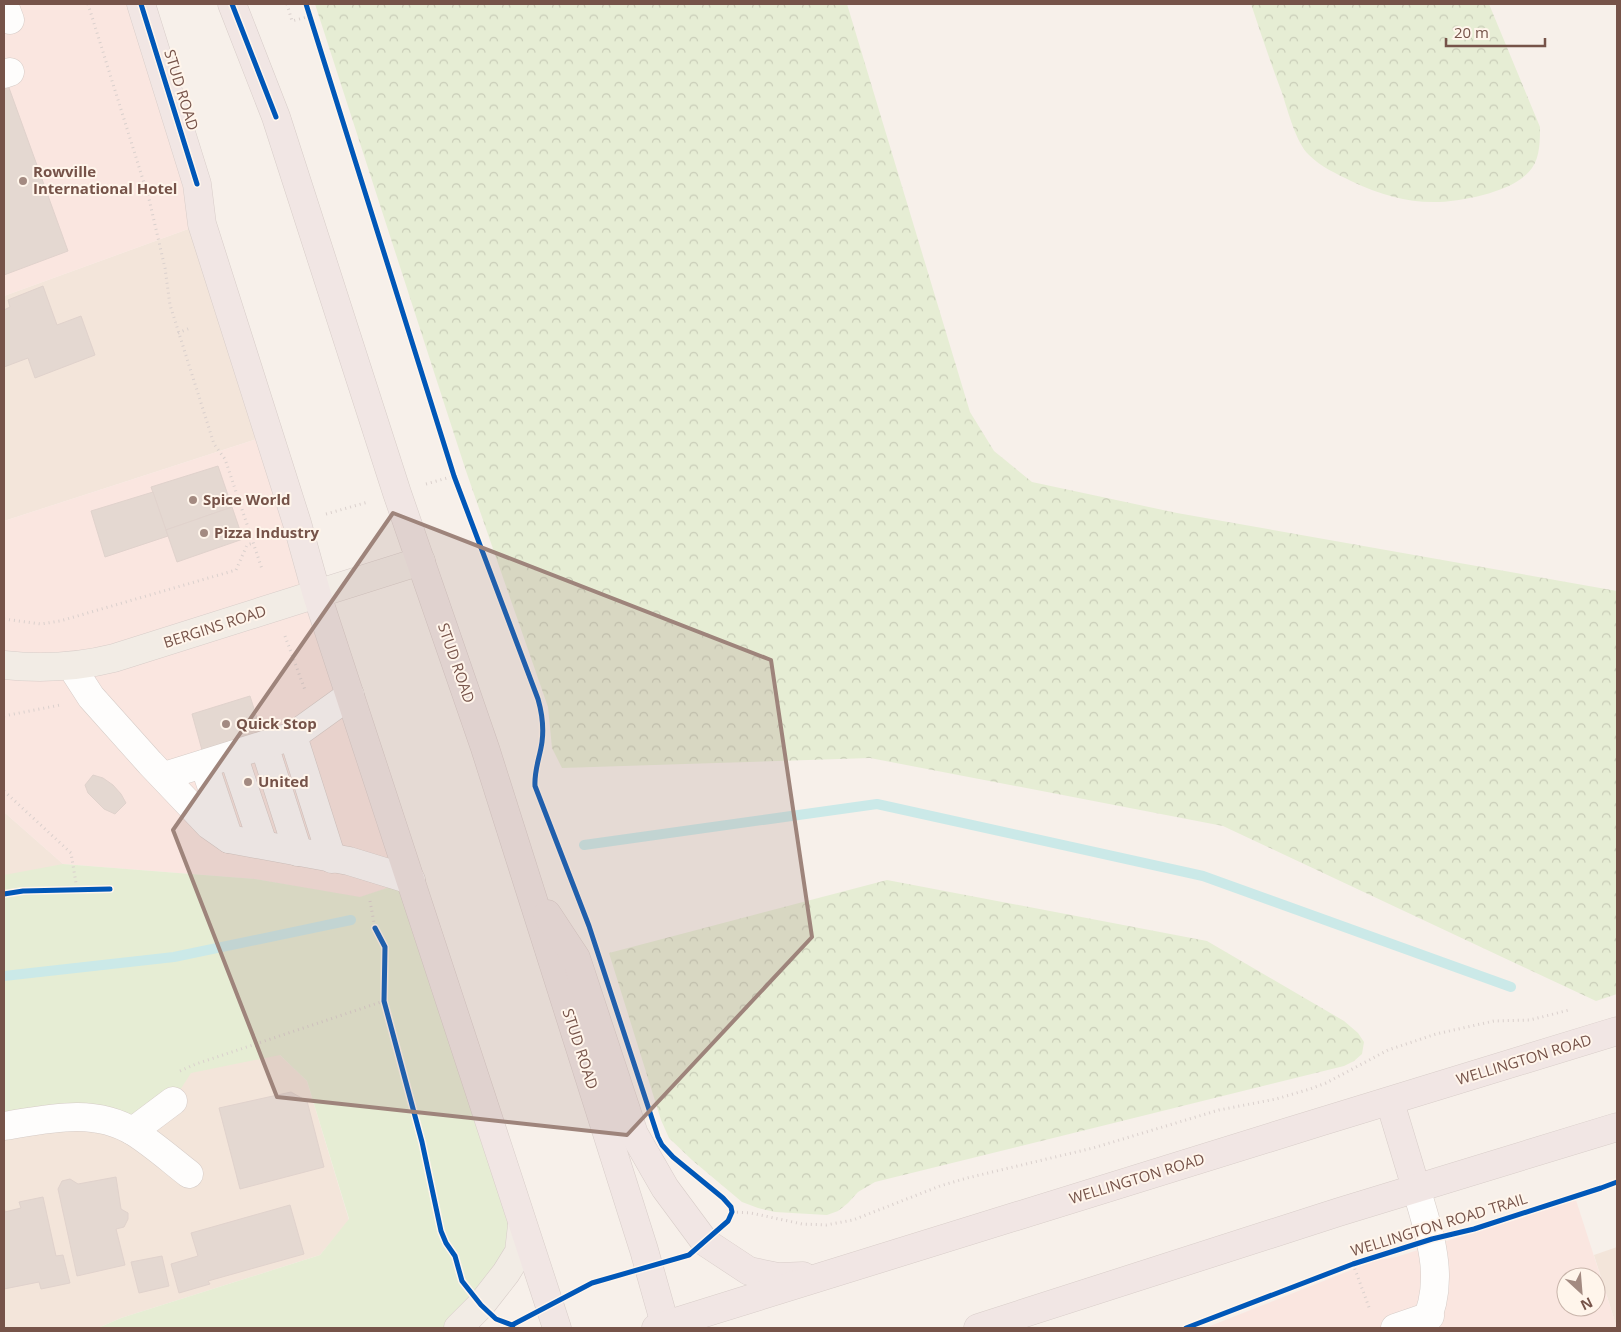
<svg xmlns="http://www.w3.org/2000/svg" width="1621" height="1332" font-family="'Open Sans',sans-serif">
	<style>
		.residential { fill: #f3e5da }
		.commercial { fill: #fae6e0; fill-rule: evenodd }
		.green { fill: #e6edd4 }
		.forest { fill: url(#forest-crowns) }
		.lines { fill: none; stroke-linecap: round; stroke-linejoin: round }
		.stream { stroke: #cbe9e8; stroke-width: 10 }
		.building { fill: #e4d8d1; stroke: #e0d2cc }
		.minor-casing { stroke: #d6ccc7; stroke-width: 29 }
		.major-casing { stroke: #d8cdc9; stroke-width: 29 }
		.highway-casing { stroke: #d8cdc9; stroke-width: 29 }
		.path { stroke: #dad0cd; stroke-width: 3; stroke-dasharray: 1 4; stroke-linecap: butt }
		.minor { stroke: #fefdfc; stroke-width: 28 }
		.major { stroke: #f2ece5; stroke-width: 28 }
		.highway { stroke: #f1e6e4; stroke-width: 28 }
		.cycleway-casing { stroke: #fff5eb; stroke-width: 8 }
		.cycleway { stroke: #0057b8; stroke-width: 5 }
		.marked { fill: #9e847b; fill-opacity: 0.2; stroke: #9e847b; stroke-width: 4; stroke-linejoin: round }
		.poi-dot { fill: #a38a81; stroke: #fff5eb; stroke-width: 2 }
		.labels { text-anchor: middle; stroke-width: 4; stroke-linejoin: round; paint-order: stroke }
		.street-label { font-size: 15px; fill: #765349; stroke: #fff5eb }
		.poi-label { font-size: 15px; font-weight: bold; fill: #765349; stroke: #fff5eb; text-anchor: start }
	</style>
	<defs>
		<pattern id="forest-crowns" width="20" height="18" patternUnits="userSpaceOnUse" patternTransform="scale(1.25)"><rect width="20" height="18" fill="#e6edd4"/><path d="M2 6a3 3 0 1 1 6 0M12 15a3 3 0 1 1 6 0" fill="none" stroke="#c9cdb8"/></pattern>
	</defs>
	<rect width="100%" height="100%" fill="#f7f0ea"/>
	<g class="residential">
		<path d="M 202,224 L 269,435 L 4,521 L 4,296 Z"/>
		<path d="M 4,812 L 280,1055 L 307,1081 L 349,1220 L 320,1255 L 121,1318 L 98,1328 L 4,1328 Z"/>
		<path d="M 1617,1247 L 1617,1328 L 1594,1255 Z"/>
	</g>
	<g class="commercial">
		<path d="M 4,4 L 141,4 L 202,224 L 4,296 Z"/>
		<path d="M 269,435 L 411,880 L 360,898 L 255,879 L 63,864 L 4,812 L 4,521 Z"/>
		<path d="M 1576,1200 L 1617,1328 L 1205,1328 L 1374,1261 L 1396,1257 ZM 1566,1277 L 1596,1277 L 1596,1307 L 1566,1307 Z"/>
	</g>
	<path class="green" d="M 63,864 L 255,879 L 360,897 L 411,880 L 522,1225 L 458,1328 L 98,1328 L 121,1318 L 320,1255 L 349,1219 L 307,1081 L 280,1055 L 191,1073 L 173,1101 L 133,1131 L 4,1126 L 4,875 Z"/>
	<g class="forest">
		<path d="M 315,4 L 847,4 L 970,412 L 994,451 L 1032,482 L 1177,513 L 1617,591 L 1617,994 L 1596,1001 L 1223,826 L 870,758 L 562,768 L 552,748 L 548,707 L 466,471 Z"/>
		<path d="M 1251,4 L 1489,4 L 1540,127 C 1540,140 1540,157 1532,168 C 1521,183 1501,190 1483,195 C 1433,208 1398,203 1351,181 C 1337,174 1321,167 1309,155 C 1296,143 1288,111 1282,93 C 1271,64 1261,34 1251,4 Z"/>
		<path d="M 887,880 L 1207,941 L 1344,1021 L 1358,1033 L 1364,1042 L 1362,1054 L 1354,1061 L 1344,1066 L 875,1182 L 858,1192 L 848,1203 L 838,1211 L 827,1215 L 775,1212 L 758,1208 L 742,1202 L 692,1160 L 669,1138 L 661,1120 L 609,953 Z"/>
	</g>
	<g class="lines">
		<g class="stream">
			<path d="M 584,845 L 877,804 L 1203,876 L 1511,987"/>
			<path d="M 4,976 L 174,957 L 351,920"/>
		</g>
	</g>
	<g class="building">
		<path d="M 4,74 L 68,251 L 4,275 Z"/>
		<path d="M 43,286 L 57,325 L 81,316 L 95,355 L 35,378 L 28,358 L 4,367 L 4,310 L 10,307 L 8,300 Z"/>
		<path d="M 218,466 L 232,507 L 166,530 L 151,487 Z"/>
		<path d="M 153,492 L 168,536 L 105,557 L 91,511 Z"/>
		<path d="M 232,507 L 243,539 L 177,562 L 166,530 Z"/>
		<path d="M 250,696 L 261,731 L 202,750 L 192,714 Z"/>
		<path d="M 93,775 L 103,778 L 113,785 L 121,794 L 126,803 L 115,814 L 104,809 L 88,793 L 85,785 Z"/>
		<path d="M 291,1092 L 307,1101 L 324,1167 L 240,1189 L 219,1108 Z"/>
		<path d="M 116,1177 L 121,1209 L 128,1213 L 128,1219 L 124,1227 L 116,1229 L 125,1265 L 77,1276 L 58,1189 L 62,1181 L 70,1179 L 78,1184 Z"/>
		<path d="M 43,1197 L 56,1256 L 63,1255 L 70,1283 L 41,1289 L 39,1282 L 4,1289 L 4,1206 L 5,1212 L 21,1208 L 19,1202 Z"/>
		<path d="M 290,1205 L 304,1254 L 208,1281 L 210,1284 L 179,1293 L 171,1264 L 198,1256 L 191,1233 Z"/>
		<path d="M 162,1256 L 169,1286 L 139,1293 L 131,1262 Z"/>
	</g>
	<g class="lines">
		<defs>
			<g id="minor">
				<path d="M 4,4 L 10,20"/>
				<path d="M 4,74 L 10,72"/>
				<path d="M 71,666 L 91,697 L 150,763 L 209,825 L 229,839 L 349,861 L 411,880"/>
				<path d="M 293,736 L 332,859"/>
				<path d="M 264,745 L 298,852"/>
				<path d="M 233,755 L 263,844"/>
				<path d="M 204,764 L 229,839"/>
				<path d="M 164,776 L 293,736 L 350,695"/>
				<path d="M 4,1126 C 47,1119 94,1107 134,1132 C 153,1144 171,1160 189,1174"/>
				<path d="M 133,1131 L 173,1101"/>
				<path d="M 1416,1188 C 1430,1235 1447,1282 1423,1328"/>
				<path d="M 1395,1328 L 1430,1316"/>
			</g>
			<g id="major">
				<path d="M 4,665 C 41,669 78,667 114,658 L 421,561"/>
				<path d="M 458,1328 L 481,1305 L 506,1273 L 519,1252 L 522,1225"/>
			</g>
			<g id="highway">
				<path d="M 141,4 L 197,184 L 202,224 L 297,523 L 317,595 L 557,1328"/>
				<path d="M 232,4 L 276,117 L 397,493 L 485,748 L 644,1250 L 666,1328"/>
				<path d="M 547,914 L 576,958 L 634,1134 L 665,1188 L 705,1242 L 749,1271 L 778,1277 L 803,1276"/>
				<path d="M 1390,1102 L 1416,1188"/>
				<path d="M 656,1328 L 1320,1122 L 1617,1031"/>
				<path d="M 978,1328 L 1339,1212 L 1617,1127"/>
			</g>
		</defs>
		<use href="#minor" class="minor-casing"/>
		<use href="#major" class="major-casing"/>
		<use href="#highway" class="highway-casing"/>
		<g class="path">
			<path d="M 88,4 L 149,199 L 165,268 L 170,305 L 214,444 L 225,459 L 262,569"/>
			<path d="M 287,4 L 292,21 L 311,16"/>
			<path d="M 178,333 L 190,328"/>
			<path d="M 426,484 L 454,476"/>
			<path d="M 326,514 L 368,502"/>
			<path d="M 251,537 L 267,532"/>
			<path d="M 4,619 L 41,624 L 60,621 L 236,570 L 247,545 L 253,543"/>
			<path d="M 285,636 L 305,690"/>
			<path d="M 4,716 L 60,705"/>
			<path d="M 4,791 L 71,853 L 77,889"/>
			<path d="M 370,901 L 375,928"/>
			<path d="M 180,1071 L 196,1064 L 384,1001"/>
			<path d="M 732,1212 L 751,1213 L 802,1224 L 826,1225 L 853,1220 L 940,1186 L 967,1178 L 1093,1148 L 1219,1110 L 1276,1099 L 1310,1089 L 1326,1083 L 1388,1050 L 1436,1034 L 1494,1021 L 1530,1020 L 1569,1010"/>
			<path d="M 1353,1264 L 1370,1310"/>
		</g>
		<use href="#minor" class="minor"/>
		<use href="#major" class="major"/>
		<use href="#highway" class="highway"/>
		<defs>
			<g id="cycleway">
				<path d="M 141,4 L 197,184"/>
				<path d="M 232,4 L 276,117"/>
				<path d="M 306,4 L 454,476 L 538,699 C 542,713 544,727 542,742 C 540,757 534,770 535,786 L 589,926 L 658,1137 L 662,1145 L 673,1157 L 723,1198 L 731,1207 L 732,1212 L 728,1221 L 689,1255 L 592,1283 L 512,1325 L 513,1328"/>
				<path d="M 4,894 L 23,891 L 110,889"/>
				<path d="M 375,928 L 385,947 L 384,1001 L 422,1142 L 441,1231 L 446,1243 L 455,1256 L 462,1281 L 481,1305 L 496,1319 L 512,1325"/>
				<path d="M 1186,1328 L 1353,1264 L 1432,1239 L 1474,1229 L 1601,1188 L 1617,1182"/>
			</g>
		</defs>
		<use href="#cycleway" class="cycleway-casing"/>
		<use href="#cycleway" class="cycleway"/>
	</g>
	<path class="marked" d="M 393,513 L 771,660 L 812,937 L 627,1135 L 277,1097 L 173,830 Z"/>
	<g class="poi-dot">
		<circle cx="23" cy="181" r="5"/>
		<circle cx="193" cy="500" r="5"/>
		<circle cx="204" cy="533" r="5"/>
		<circle cx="226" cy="724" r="5"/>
		<circle cx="248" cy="782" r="5"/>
	</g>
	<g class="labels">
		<g class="street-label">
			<text transform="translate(181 90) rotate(73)" y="5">STUD ROAD</text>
			<text transform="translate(215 627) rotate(-18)" y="5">BERGINS ROAD</text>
			<text transform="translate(456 663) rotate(71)" y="5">STUD ROAD</text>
			<text transform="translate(580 1049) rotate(72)" y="5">STUD ROAD</text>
			<text transform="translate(1524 1060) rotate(-17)" y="5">WELLINGTON ROAD</text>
			<text transform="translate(1137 1179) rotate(-17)" y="5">WELLINGTON ROAD</text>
			<text transform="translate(1439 1225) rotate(-17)" y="5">WELLINGTON ROAD TRAIL</text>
		</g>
		<g class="poi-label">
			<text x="33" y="177">Rowville<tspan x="33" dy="17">International Hotel</tspan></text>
			<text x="203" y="505">Spice World</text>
			<text x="214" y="538">Pizza Industry</text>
			<text x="236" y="729">Quick Stop</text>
			<text x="258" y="787">United</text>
		</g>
	</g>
	<rect width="1621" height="1332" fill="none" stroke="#765349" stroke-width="10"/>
	<g transform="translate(1581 1292) rotate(154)"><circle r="24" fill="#fff5eb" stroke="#c8b4aa"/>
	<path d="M0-4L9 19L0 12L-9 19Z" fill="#a38a81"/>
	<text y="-8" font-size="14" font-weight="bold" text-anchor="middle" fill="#765349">N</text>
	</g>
	<path d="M1446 38v8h99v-8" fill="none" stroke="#765349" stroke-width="2.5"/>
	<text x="1454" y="38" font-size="15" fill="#765349" stroke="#fff5eb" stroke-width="4" paint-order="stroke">20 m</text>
</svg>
